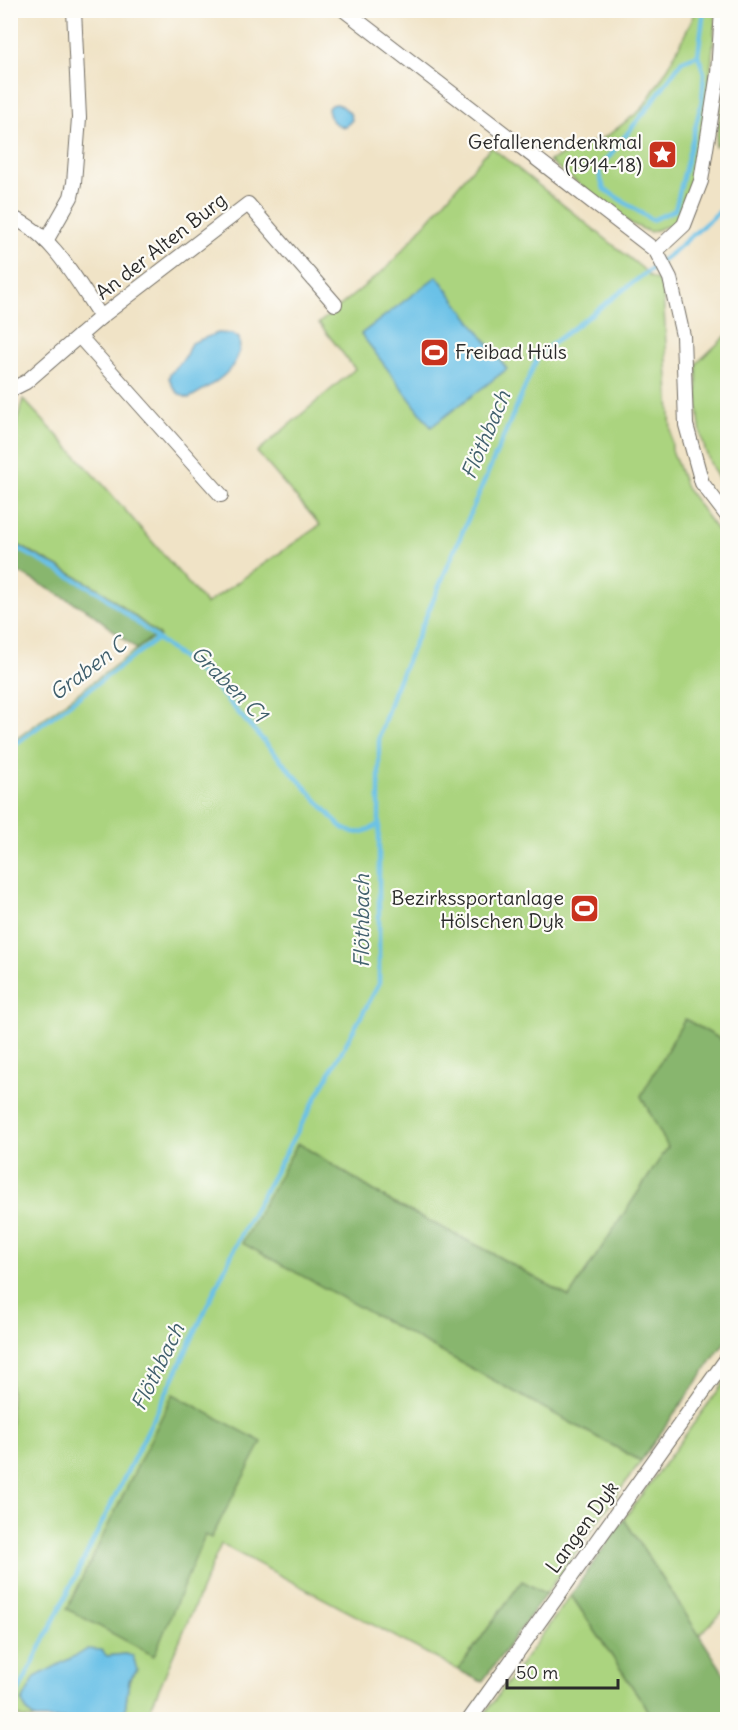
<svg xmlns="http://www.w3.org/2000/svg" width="738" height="1730" font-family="Delius,sans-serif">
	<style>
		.green { fill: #abd47f; stroke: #6b8055; stroke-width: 1.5 }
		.forest { fill: #88b66e; stroke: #5a704c; stroke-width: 1.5 }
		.water { fill: #6ac1e7; stroke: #4a7689; stroke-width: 1.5 }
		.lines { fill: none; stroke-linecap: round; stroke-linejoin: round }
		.stream { stroke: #6ac1e7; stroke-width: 4.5 }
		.street-casing { stroke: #706b61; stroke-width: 16 }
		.street { stroke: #fff; stroke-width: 14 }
		.labels { text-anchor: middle; stroke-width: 4.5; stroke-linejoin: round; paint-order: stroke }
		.poi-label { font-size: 20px; fill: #2b2b2b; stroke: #fdfcf7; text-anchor: end }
		.street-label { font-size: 20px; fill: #2b2b2b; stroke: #fdfcf7 }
		.water-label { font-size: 21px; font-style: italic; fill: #41606d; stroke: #fdfcf7 }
	</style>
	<rect width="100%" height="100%" fill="#fdfcf7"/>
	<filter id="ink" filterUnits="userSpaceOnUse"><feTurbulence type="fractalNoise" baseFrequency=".0167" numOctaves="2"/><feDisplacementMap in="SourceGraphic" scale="12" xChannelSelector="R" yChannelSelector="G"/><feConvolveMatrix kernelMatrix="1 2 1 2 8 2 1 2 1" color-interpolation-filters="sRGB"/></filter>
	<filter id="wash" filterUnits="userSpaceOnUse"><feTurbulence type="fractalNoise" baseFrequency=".008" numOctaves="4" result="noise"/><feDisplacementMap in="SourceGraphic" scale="24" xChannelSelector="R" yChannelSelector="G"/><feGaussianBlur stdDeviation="1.35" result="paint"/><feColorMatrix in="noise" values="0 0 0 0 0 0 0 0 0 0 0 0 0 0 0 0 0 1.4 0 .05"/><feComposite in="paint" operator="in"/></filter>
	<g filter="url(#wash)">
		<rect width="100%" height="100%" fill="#f0e3c6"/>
		<g class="green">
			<path d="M 694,11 L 716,11 C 710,81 706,157 676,223 L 650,232 L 632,224 L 549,161 L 607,136 L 642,109 L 669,66 L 692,20 Z"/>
			<path d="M 727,47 L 727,135 L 715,146 L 724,96 Z"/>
			<path d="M 491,147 L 642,268 L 650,277 L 659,281 L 663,292 L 672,450 L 686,488 L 727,544 L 727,1043 L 685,1019 L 641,1096 L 668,1147 L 569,1297 L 490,1252 L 393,1203 L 298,1143 L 243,1243 L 641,1461 L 546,1594 L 522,1581 L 458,1670 L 221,1544 L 146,1719 L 118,1719 L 125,1710 L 129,1680 L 137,1670 L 125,1654 L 106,1656 L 25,1704 L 27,1711 L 35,1719 L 24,1719 L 11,1713 L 11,743 L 152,638 L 101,590 L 11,541 L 11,445 L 23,399 L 100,481 L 206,604 L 320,525 L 257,452 L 355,369 L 319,323 L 389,266 Z"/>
			<path d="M 727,335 L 727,492 C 695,448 698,414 697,363 Z"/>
			<path d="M 727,1378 L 727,1608 L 699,1635 L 624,1519 Z"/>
			<path d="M 571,1595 L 654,1719 L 481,1719 Z"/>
		</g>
		<g class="forest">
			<path d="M 10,541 L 101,590 L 160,636 L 154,640 L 151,638 L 137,649 L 89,611 L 11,568 Z"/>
			<path d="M 685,1019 L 727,1043 L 727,1339 L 641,1461 L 242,1243 L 298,1143 L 393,1203 L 490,1252 L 569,1297 L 668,1147 L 641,1096 Z"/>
			<path d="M 173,1394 L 262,1442 L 211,1538 L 205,1535 L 154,1656 L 67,1609 Z"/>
			<path d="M 624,1519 L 727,1678 L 727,1719 L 654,1719 L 571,1595 Z"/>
			<path d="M 522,1581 L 546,1594 L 482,1682 L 458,1670 Z"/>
		</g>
		<g class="water">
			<path d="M 337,104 C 345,108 351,111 352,120 L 345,127 C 334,126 329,119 328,108 L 331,105 Z"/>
			<path d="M 437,276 L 507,369 L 431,427 L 361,334 Z"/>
			<path d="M 218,333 L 232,334 L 239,338 C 245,368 211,386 189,398 C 177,395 173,389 169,378 L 170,374 L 185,357 L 191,343 Z"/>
			<path d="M 88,1649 L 101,1650 L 107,1656 L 125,1654 L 133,1656 L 137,1670 L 129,1680 L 125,1710 L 118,1719 L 35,1719 L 27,1711 L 22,1702 L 35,1677 Z"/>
		</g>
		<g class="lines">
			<g class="stream">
				<path d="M 698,55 L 682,61 L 650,105 L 598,170 L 604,189 L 652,220 L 675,210 L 702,100 L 704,73 L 698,55 L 704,10"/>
				<path d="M 10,544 L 100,593 L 209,680 L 340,826 C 355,836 364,834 379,824"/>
				<path d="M 10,748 L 157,639"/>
				<path d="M 10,1709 L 174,1377 L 242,1232 L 379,984 L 379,737 L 394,691 L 539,354 L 672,253 L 728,204"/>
			</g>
		</g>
	</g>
	<g filter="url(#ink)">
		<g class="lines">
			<defs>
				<g id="street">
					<path d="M 344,10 L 656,251 L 670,278 L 683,336 L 686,425 L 702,483 L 728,517"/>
					<path d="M 10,217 C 51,231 78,283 101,317"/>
					<path d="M 46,241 L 71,197 L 74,183 L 79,118 L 74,10"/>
					<path d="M 656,251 L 684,225 L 701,181 L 718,73 L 722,10"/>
					<path d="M 79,336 L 221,495"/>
					<path d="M 10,390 L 26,382 L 101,317 L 248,204 L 335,304"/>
					<path d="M 469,1720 L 728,1357"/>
				</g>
			</defs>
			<use href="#street" class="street-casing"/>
			<use href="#street" class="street"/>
		</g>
	</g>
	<defs>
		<symbol id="sight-square" viewBox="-11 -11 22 22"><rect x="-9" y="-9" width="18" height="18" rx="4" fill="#c8321e" stroke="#fdfcf7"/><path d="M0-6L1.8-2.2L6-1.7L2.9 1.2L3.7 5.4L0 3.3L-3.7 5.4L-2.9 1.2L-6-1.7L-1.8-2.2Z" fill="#fff"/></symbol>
		<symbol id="stadium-square" viewBox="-11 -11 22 22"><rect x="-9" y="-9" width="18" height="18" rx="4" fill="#c8321e" stroke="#fdfcf7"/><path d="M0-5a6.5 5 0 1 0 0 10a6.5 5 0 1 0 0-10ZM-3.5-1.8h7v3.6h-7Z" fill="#fff"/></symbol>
	</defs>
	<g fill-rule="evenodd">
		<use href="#sight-square" x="646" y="138" width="33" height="33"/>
		<use href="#stadium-square" x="418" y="336" width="33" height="33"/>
		<use href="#stadium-square" x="568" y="892" width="33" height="33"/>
	</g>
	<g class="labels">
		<g class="poi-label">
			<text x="642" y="149">Gefallenendenkmal<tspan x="642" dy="23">(1914-18)</tspan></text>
			<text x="455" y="359" text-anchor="start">Freibad Hüls</text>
			<text x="564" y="905">Bezirkssportanlage<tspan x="564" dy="23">Hölschen Dyk</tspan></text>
		</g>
		<g class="street-label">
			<text transform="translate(161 246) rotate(-38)" y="7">An der Alten Burg</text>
			<text transform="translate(582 1527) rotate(-54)" y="7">Langen Dyk</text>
		</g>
		<g class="water-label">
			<text transform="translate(486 435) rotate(-67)" y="7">Flöthbach</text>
			<text transform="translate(88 669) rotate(-37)" y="7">Graben C</text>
			<text transform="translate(229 684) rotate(45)" y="7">Graben C1</text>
			<text transform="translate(362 921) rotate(-90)" y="7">Flöthbach</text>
			<text transform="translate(158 1367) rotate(-64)" y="7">Flöthbach</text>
		</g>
	</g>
	<rect width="738" height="1730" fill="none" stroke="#fdfcf7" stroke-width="36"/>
	<path d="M507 1679v9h111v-9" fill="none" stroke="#2b2b2b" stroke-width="3"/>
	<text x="516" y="1679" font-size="18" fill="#2b2b2b" stroke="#fdfcf7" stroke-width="4.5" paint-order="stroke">50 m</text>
</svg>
